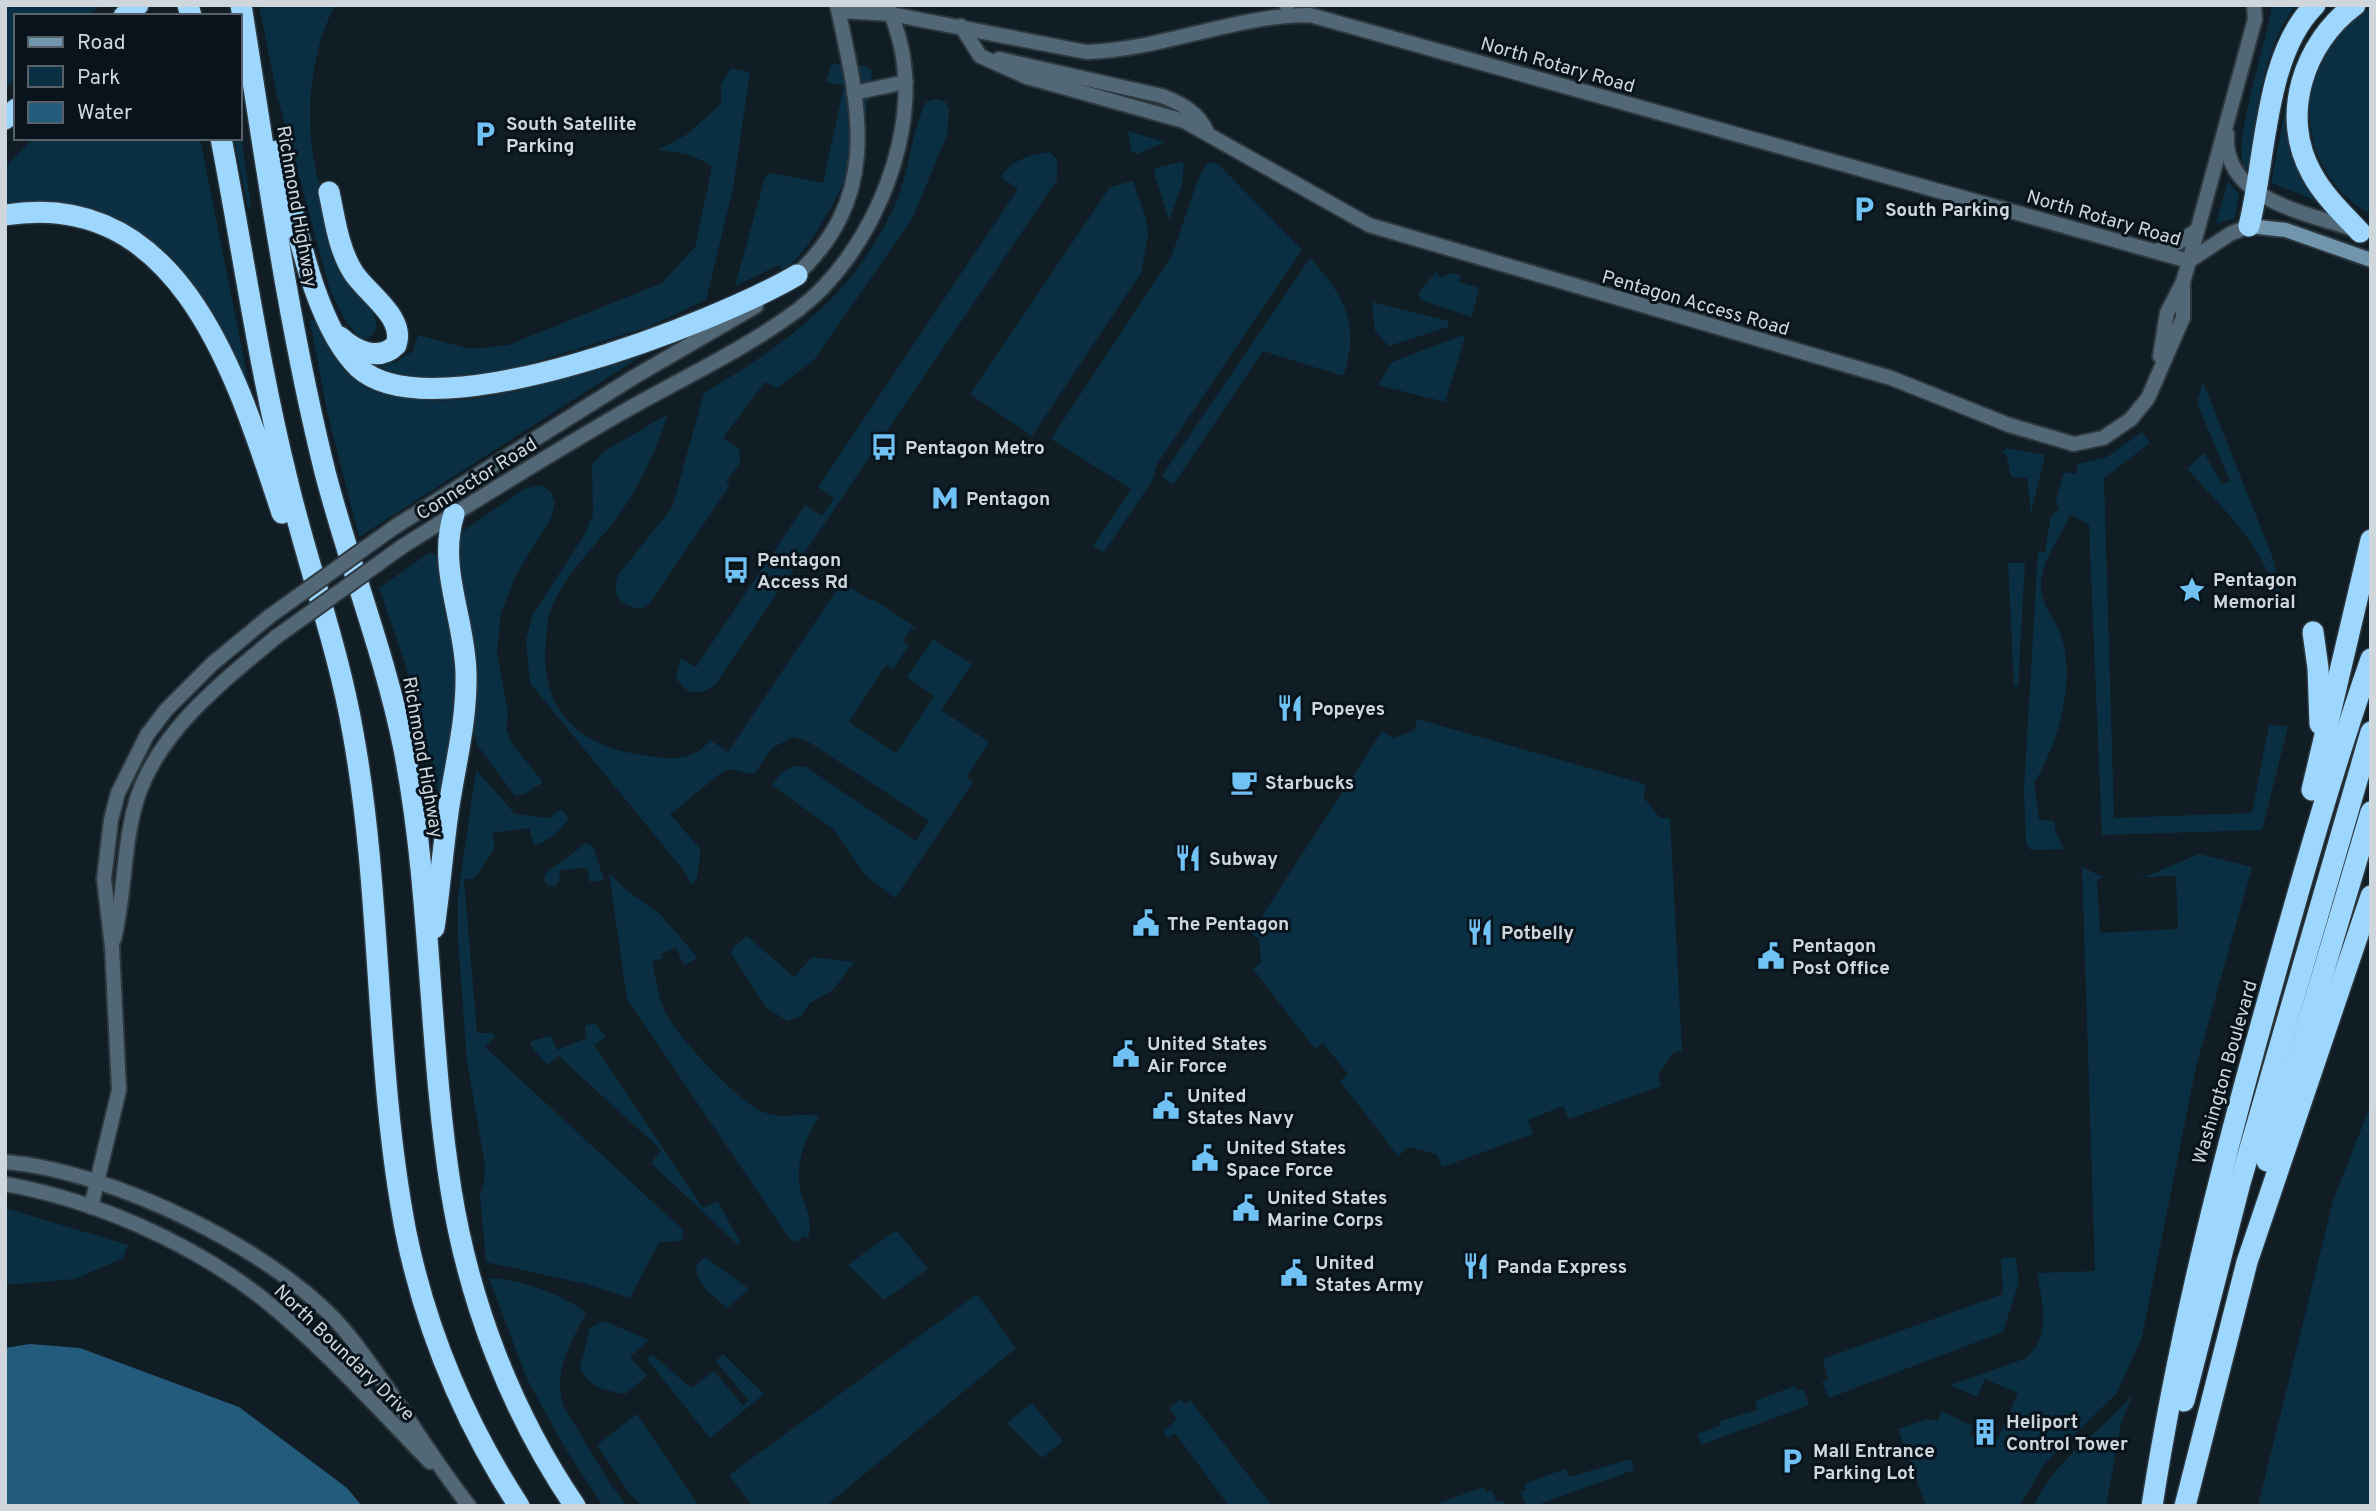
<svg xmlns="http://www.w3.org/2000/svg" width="2376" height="1511" font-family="Overpass,sans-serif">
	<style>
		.green { fill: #0a2f43 }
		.water { fill: #235b7c }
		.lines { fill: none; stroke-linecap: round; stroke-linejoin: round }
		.minor-casing { stroke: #2c373e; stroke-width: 18 }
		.tertiary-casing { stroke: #2c373e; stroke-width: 18 }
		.secondary-casing { stroke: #2c373e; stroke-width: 18 }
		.motorway-casing { stroke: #2c373e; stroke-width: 24 }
		.minor { stroke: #526877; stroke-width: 14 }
		.tertiary { stroke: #526877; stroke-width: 14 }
		.secondary { stroke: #7195ad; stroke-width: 14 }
		.motorway { stroke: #9ed7fd; stroke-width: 21 }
		.tertiary-bridge-casing { stroke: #2c373e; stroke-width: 18; stroke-linecap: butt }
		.tertiary-bridge { stroke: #526877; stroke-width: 14 }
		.labels { text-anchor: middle; stroke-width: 6; stroke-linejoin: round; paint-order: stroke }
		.street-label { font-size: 19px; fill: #cfd7dc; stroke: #08131b }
		.poi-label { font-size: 19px; font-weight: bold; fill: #cfd7dc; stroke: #08131b; text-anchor: start }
	</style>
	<rect width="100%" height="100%" fill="#111d24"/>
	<g class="green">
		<path d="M 5,5 L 101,5 L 88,16 L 16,16 L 16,78 L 5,88 Z"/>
		<path d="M 259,5 L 335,5 C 307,59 302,137 323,194 C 329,213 346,232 349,252 C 351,259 345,271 343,278 C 355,293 394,321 367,339 L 361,340 L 345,320 L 330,290 L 276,91 Z"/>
		<path d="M 2272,5 L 2295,5 C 2262,53 2257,109 2249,166 L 2246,168 C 2228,155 2270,32 2272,5 Z"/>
		<path d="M 2371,8 L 2371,214 C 2290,173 2288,49 2371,8 Z"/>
		<path d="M 831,64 L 866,66 L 872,71 C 865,133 852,177 818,229 C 809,244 797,262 782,270 L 779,265 L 735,286 L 765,177 L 771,173 L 823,183 L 844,86 L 826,82 Z"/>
		<path d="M 731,68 L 750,72 L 733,188 L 706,300 L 648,327 L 486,377 L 406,380 L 378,366 L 396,362 L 413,351 L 418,335 L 470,349 L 508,345 L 662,283 L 695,247 L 712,167 C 697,155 677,152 658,150 L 686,135 L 721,104 L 721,84 Z"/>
		<path d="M 936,99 L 946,102 L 949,110 L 947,135 L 912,219 L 814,360 L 777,388 L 765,382 L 723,438 L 739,448 L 740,463 L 726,482 L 730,485 L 650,603 L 642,609 C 621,606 611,597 618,575 L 672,508 L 704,393 C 788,343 858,292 897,200 C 910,168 911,133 926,102 Z"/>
		<path d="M 2286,104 C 2289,139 2299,170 2317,201 L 2271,183 Z"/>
		<path d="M 240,129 L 251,207 L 248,208 L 234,138 L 240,138 Z"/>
		<path d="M 1128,131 L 1165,142 L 1137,154 L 1131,151 Z"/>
		<path d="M 34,138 L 200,138 L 251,396 C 232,358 216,317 190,282 C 149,224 74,197 5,204 L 5,167 Z"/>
		<path d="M 1050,152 L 1057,160 L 1057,180 L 715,685 C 699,696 685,695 676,677 L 681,658 L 696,667 L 805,505 L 822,516 L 834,498 L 818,487 L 1018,189 L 1001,177 C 1011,160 1032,154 1050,152 Z"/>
		<path d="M 1180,162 L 1184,164 L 1182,185 L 1169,220 L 1154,173 L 1156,168 Z"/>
		<path d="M 1212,162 L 1219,165 L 1302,250 L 1157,464 L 1152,481 L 1104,552 L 1093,546 L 1131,489 L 1051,439 L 1172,255 L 1198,179 L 1206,165 Z"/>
		<path d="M 1133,181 L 1146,218 L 1148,235 L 1141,273 L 1032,436 L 970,394 L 1110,187 Z"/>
		<path d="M 2228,181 L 2239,194 L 2235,218 L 2216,224 Z"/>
		<path d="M 1310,258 C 1344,295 1361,325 1343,376 L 1263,351 L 1173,485 L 1162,476 Z"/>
		<path d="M 1436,272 L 1440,278 L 1453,273 L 1460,275 L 1459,282 L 1479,288 L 1472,317 L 1421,300 L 1418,293 Z"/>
		<path d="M 1372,302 L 1449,321 L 1448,327 L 1389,346 L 1375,331 Z"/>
		<path d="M 315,319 C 375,463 552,380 657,346 L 359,537 L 327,411 L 310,321 Z"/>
		<path d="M 1466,334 L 1445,402 L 1378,385 L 1392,362 Z"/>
		<path d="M 2203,382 L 2274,561 L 2282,607 C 2261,543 2231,517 2187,469 L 2204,453 L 2222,484 L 2230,481 L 2197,403 Z"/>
		<path d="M 668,414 C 656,451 639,488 616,519 C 592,550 563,576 549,614 C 547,622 547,632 546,641 C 539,708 577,746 642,755 C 667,759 693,763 710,740 L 728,752 L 842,582 L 871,601 L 873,599 L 918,629 L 912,628 L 903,641 L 909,645 L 893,669 L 886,665 L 849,722 L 896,753 L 934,696 L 907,677 L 933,639 L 972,664 L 941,710 L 989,742 L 967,777 L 973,782 L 895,898 L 865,875 L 834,830 L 772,785 C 782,772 788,764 806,767 L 916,841 L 929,821 L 809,742 L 792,737 L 771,749 L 755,773 C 745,775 738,768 728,770 C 718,772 683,806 670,814 L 701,850 L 697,878 L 691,885 L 685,872 L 530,683 L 526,640 L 533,614 L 585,534 L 593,514 L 592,465 L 603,452 Z"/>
		<path d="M 2142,432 L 2150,443 L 2104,478 L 2114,818 L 2252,813 L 2269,725 L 2288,726 L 2262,830 L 2102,835 L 2089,525 L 2070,514 C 2062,535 2042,560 2041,583 C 2040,602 2053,616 2060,633 C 2077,678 2059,743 2034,783 L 2039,820 L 2054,821 L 2056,833 L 2064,849 L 2031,850 L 2026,844 L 2024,789 L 2038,552 L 2045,552 L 2051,516 L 2059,509 L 2056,500 L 2064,472 L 2076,474 L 2078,464 L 2107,457 Z"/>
		<path d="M 2006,448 L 2045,455 L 2031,513 L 2027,478 L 2011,477 L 2006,453 L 2002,453 Z"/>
		<path d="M 541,485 L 551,492 L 555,502 L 551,518 L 516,575 L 501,613 L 497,652 L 508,713 L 506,730 L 513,745 L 543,782 L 525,794 L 515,796 L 478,746 L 474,735 L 474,657 L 456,556 L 456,536 L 524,489 Z"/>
		<path d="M 429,553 L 436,554 L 438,558 L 457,643 L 457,702 L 441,803 L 405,663 L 379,588 Z"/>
		<path d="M 2008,563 L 2025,563 L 2018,686 L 2014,686 Z"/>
		<path d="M 1417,719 L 1645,784 L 1644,798 L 1660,818 L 1670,818 L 1682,1051 L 1674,1052 L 1658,1075 L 1661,1086 L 1569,1119 L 1563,1106 L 1528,1120 L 1533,1134 L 1442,1167 L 1437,1154 L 1409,1147 L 1398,1156 L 1340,1081 L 1348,1074 L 1323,1043 L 1315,1049 L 1253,969 L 1261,963 L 1259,939 L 1251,933 L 1382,731 L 1393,738 L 1415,730 Z"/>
		<path d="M 476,770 L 515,814 L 549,818 L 561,809 L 569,819 C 559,830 549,843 534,845 L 529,828 L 492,833 L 495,848 L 475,878 L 464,880 L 477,1033 L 492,1033 L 495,1036 L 485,1047 L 683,1230 L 683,1238 L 678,1241 L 659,1242 L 630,1298 L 586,1284 L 486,1262 L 480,1195 L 484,1183 L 485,1165 L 467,1061 L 458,940 L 458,895 Z"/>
		<path d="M 586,843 L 593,846 L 604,880 L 590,882 L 587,868 L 560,870 L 559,882 L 555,886 L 548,886 L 544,880 L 546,873 Z"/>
		<path d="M 2199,854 L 2252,867 L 2196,1067 L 2142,1337 L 2117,1393 L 2044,1464 L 2020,1506 L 1926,1506 L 1898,1429 L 1927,1419 L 1938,1421 L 1941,1411 L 1973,1426 L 1970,1434 L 1995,1445 L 2018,1393 L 1985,1379 L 1977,1397 L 1950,1385 L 2024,1359 C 2053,1338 2042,1303 2037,1273 L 2095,1271 L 2082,867 L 2103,877 L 2097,880 L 2100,933 L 2178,929 L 2176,876 L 2122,878 L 2147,876 Z"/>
		<path d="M 609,873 L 625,889 L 659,913 L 698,958 L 684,965 L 676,948 L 662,953 L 663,958 L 652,962 C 656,979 659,1004 669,1019 C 683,1042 741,1105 766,1113 C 783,1119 801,1113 819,1116 C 804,1142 793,1165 802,1196 C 807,1212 813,1220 808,1238 L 805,1236 L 795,1242 L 789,1238 L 627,999 Z"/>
		<path d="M 747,936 L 794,977 L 812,957 L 854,962 L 833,990 L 810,1003 L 801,1016 L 788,1021 L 766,1008 L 731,953 L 733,947 Z"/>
		<path d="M 595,1023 L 606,1037 L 594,1045 L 703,1208 L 717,1201 L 741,1243 L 738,1245 L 651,1163 L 661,1150 L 559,1056 L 547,1065 L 530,1045 L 532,1041 L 551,1036 L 557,1050 L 587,1038 L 585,1026 Z"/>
		<path d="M 2371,1104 L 2371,1506 L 2258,1506 L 2333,1201 Z"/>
		<path d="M 5,1208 L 128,1245 L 123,1258 L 75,1279 L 5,1285 Z"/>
		<path d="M 896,1230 L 928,1269 L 884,1300 L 848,1265 Z"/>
		<path d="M 705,1257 L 749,1289 L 727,1308 C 712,1294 697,1286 696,1265 Z"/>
		<path d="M 2016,1257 L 2019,1282 L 2003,1332 L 1829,1398 L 1822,1382 L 1828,1379 L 1823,1359 L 2003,1294 L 2001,1259 Z"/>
		<path d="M 489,1278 C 520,1279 562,1294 586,1313 C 571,1343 553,1370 563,1405 L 609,1482 L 627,1506 L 603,1506 L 564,1446 L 527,1379 Z"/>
		<path d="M 977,1294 L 1016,1348 L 826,1506 L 752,1506 L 729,1475 Z"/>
		<path d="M 604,1321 L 649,1340 L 630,1357 L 647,1376 L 625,1394 C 604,1390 590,1388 580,1368 L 590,1328 Z"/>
		<path d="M 723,1354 L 764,1394 L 710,1438 L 647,1359 L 653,1355 L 691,1388 L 714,1371 L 743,1406 L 749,1401 L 716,1361 Z"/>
		<path d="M 1795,1386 L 1797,1391 L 1803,1389 L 1809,1405 L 1701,1445 L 1697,1434 L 1721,1425 L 1720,1421 L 1758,1410 L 1755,1401 Z"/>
		<path d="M 2132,1395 L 2121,1424 L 2106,1506 L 2034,1506 C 2054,1459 2101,1433 2132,1395 Z"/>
		<path d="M 1181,1399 L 1185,1404 L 1190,1400 L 1272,1506 L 1229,1506 L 1175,1433 L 1167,1438 L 1163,1432 L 1177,1419 L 1169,1408 Z"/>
		<path d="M 1032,1403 L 1063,1441 L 1042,1458 L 1007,1423 Z"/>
		<path d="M 637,1414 L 699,1506 L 643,1506 L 629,1493 L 597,1445 Z"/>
		<path d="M 1631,1459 L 1634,1470 L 1534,1506 L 1526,1506 L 1520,1492 L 1526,1490 L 1524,1484 L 1565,1469 L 1569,1477 Z"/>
		<path d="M 1484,1487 L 1486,1492 L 1492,1490 L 1496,1501 L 1503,1501 L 1505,1506 L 1430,1506 Z"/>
	</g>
	<path class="water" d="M 30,1344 L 80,1348 L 239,1407 L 347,1488 L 362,1506 L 5,1506 L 5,1348 Z"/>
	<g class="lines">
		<defs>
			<g id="minor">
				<path d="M 961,26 L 980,56 L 1027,77 L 1184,121 L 1369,225 L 1891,378 L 2009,425 L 2074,444 L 2103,438 L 2131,419 L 2148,398 L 2183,318 L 2183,282"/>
				<path d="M 999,59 L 1162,96 C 1183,104 1199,113 1208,134"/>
				<path d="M 2160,356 L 2167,313 L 2183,282 L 2189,261"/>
			</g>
			<g id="tertiary">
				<path d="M 1287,5 L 1287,6"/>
				<path d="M 839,11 L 891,14 L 1086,52 C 1162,50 1234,15 1310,15 L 2189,261"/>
				<path d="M 854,93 L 906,82"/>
				<path d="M 2227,134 C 2222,200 2308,213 2356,230"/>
				<path d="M 2156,251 L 2178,243 L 2197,230"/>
				<path d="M 2189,261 L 2255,19 L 2254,5"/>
				<path d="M 2189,261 L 2230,234 L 2249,226"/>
				<path d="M 792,279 C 883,198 860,110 837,5"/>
				<path d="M 396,526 L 634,377 L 756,306"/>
				<path d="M 403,546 C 473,502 544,458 616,416 C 676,381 743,351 799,309 C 866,258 915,149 904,64 C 902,45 896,26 889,8"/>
				<path d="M 114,939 C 125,894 123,847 136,802 C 157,732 222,682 276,637"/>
				<path d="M 5,1162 C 110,1170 279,1251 346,1332 C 391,1387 425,1450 469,1506"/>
				<path d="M 5,1184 C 95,1200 190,1242 262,1298 C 323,1347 376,1406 430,1462"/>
				<path d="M 91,1207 L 119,1090 L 112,947 L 104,879 L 111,820 L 118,793 L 147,735 L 166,710 L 212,664 L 270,616"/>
			</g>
			<path id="secondary" d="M 2249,226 L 2286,230 L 2371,260"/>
			<g id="motorway">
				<path d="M 188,5 L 191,16"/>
				<path d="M 241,5 C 266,161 287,319 325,472 C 349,565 385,654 404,749 C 432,894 428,1044 451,1190 C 469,1302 511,1412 575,1506"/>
				<path d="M 2355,5 C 2304,42 2279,116 2312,174 C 2324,196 2343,214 2360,232"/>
				<path d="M 124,16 L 138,5"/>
				<path d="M 5,119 L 16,109"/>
				<path d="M 221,138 C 243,252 259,367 287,479 C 307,564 338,646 353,733 C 383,898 374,1068 406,1233 C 426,1330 465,1423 519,1506"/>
				<path d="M 277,151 C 294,212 313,325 359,368 C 433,435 721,320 797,275"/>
				<path d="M 329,192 C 335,219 338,248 353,272 C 366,293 406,317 396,345 C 379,362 355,351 340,337"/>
				<path d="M 5,215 C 183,186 239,384 282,513"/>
				<path d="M 2249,226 C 2266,160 2264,55 2315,5"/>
				<path d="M 2313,632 L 2318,668 L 2320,724"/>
				<path d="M 2312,790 L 2371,540"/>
				<path d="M 434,928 C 440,888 443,846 449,806 C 456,761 467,719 466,673 C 465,619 437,567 454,514"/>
				<path d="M 2267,1161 L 2371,812"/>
				<path d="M 2184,1401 L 2240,1183 L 2371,732"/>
				<path d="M 2152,1506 C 2179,1330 2223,1160 2271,989 C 2302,878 2333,768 2371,659"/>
				<path d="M 2185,1506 L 2247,1262 L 2371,896"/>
			</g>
		</defs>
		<use href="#minor" class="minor-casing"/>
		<use href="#tertiary" class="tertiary-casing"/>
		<use href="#secondary" class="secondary-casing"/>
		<use href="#motorway" class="motorway-casing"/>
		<use href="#minor" class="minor"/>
		<use href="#tertiary" class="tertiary"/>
		<use href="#secondary" class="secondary"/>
		<use href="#motorway" class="motorway"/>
		<defs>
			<g id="tertiary-bridge">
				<path d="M 270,616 L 396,526"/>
				<path d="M 276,637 L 403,546"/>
			</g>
		</defs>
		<use href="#tertiary-bridge" class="tertiary-bridge-casing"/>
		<use href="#tertiary-bridge" class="tertiary-bridge"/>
	</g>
	<defs>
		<symbol id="parking-bare" viewBox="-9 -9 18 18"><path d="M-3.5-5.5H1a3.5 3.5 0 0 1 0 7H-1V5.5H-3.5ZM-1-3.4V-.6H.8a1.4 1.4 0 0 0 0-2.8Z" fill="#70c1f4" stroke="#08131b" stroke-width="2.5" paint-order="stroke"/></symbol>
		<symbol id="bus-bare" viewBox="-9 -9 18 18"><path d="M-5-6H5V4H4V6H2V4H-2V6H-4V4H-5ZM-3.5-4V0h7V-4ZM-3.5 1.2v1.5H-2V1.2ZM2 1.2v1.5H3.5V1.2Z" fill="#70c1f4" stroke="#08131b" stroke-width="2.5" paint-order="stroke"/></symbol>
		<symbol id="metro-bare" viewBox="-9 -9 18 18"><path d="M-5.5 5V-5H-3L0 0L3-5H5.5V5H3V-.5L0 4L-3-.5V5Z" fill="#70c1f4" stroke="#08131b" stroke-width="2.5" paint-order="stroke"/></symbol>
		<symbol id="sight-bare" viewBox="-9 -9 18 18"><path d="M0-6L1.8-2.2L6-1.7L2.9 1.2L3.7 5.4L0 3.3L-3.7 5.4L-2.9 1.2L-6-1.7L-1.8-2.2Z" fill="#70c1f4" stroke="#08131b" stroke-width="2.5" paint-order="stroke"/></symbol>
		<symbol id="restaurant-bare" viewBox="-9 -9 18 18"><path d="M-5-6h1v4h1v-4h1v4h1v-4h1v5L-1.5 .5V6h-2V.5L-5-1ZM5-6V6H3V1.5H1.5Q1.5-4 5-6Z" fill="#70c1f4" stroke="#08131b" stroke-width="2.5" paint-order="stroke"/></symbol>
		<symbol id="cafe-bare" viewBox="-9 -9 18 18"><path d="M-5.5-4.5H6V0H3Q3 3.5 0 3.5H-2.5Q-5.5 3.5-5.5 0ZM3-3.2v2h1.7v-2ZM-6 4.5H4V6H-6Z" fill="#70c1f4" stroke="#08131b" stroke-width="2.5" paint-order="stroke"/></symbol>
		<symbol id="civic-bare" viewBox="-9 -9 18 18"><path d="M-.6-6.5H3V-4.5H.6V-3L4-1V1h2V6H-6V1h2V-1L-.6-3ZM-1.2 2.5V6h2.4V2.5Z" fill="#70c1f4" stroke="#08131b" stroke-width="2.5" paint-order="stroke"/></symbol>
		<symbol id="building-bare" viewBox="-9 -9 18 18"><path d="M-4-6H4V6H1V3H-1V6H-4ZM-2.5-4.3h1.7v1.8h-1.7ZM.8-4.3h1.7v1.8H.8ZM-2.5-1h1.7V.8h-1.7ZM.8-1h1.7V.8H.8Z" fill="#70c1f4" stroke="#08131b" stroke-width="2.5" paint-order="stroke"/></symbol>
	</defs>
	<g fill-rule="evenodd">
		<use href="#parking-bare" x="466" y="115" width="38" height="38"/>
		<use href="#parking-bare" x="1845" y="190" width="38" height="38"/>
		<use href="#bus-bare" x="865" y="428" width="38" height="38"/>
		<use href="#metro-bare" x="926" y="479" width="38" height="38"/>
		<use href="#bus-bare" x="717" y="551" width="38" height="38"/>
		<use href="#sight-bare" x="2173" y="571" width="38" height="38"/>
		<use href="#restaurant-bare" x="1271" y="689" width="38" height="38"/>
		<use href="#cafe-bare" x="1225" y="763" width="38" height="38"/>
		<use href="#restaurant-bare" x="1169" y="839" width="38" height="38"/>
		<use href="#civic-bare" x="1127" y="904" width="38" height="38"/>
		<use href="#restaurant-bare" x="1461" y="913" width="38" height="38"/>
		<use href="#civic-bare" x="1752" y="937" width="38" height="38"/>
		<use href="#civic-bare" x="1107" y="1035" width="38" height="38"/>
		<use href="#civic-bare" x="1147" y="1087" width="38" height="38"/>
		<use href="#civic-bare" x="1186" y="1139" width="38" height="38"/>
		<use href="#civic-bare" x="1227" y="1189" width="38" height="38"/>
		<use href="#restaurant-bare" x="1457" y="1247" width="38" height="38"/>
		<use href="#civic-bare" x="1275" y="1254" width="38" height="38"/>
		<use href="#building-bare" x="1966" y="1413" width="38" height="38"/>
		<use href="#parking-bare" x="1773" y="1442" width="38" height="38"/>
	</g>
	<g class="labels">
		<g class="street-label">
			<text transform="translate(1558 64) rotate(16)" y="7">North Rotary Road</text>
			<text transform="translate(298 206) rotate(80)" y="7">Richmond Highway</text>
			<text transform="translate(2104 217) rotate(16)" y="7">North Rotary Road</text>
			<text transform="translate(1696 302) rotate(16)" y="7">Pentagon Access Road</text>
			<text transform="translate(476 478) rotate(-32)" y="7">Connector Road</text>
			<text transform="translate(424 757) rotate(80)" y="7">Richmond Highway</text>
			<text transform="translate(2224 1072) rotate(-74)" y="7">Washington Boulevard</text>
			<text transform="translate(345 1352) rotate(44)" y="7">North Boundary Drive</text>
		</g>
		<g class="poi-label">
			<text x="506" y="130">South Satellite<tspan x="506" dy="22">Parking</tspan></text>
			<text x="1885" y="216">South Parking</text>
			<text x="905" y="454">Pentagon Metro</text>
			<text x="966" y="505">Pentagon</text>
			<text x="757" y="566">Pentagon<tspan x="757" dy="22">Access Rd</tspan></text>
			<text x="2213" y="586">Pentagon<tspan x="2213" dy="22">Memorial</tspan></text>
			<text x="1311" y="715">Popeyes</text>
			<text x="1265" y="789">Starbucks</text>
			<text x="1209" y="865">Subway</text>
			<text x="1167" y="930">The Pentagon</text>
			<text x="1501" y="939">Potbelly</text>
			<text x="1792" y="952">Pentagon<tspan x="1792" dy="22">Post Office</tspan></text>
			<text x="1147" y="1050">United States<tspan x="1147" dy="22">Air Force</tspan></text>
			<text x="1187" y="1102">United<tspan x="1187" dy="22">States Navy</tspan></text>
			<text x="1226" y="1154">United States<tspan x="1226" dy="22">Space Force</tspan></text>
			<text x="1267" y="1204">United States<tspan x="1267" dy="22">Marine Corps</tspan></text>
			<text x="1315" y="1269">United<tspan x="1315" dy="22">States Army</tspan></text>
			<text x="1497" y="1273">Panda Express</text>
			<text x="2006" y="1428">Heliport<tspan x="2006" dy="22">Control Tower</tspan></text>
			<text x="1813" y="1457">Mall Entrance<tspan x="1813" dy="22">Parking Lot</tspan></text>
		</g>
	</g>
	<rect width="2376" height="1511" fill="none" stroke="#cfd7dc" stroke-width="14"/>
	<rect x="14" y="14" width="228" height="126" fill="#08131b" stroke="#586168" stroke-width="2"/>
	<rect x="28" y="37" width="35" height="10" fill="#7195ad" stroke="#586168" stroke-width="2"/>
	<text x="77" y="49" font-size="21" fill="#cfd7dc">Road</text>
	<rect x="28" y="66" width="35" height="21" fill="#0a2f43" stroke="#586168" stroke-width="2"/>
	<text x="77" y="84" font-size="21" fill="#cfd7dc">Park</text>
	<rect x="28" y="102" width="35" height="21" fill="#235b7c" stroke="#586168" stroke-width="2"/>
	<text x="77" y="119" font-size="21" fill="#cfd7dc">Water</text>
</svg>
